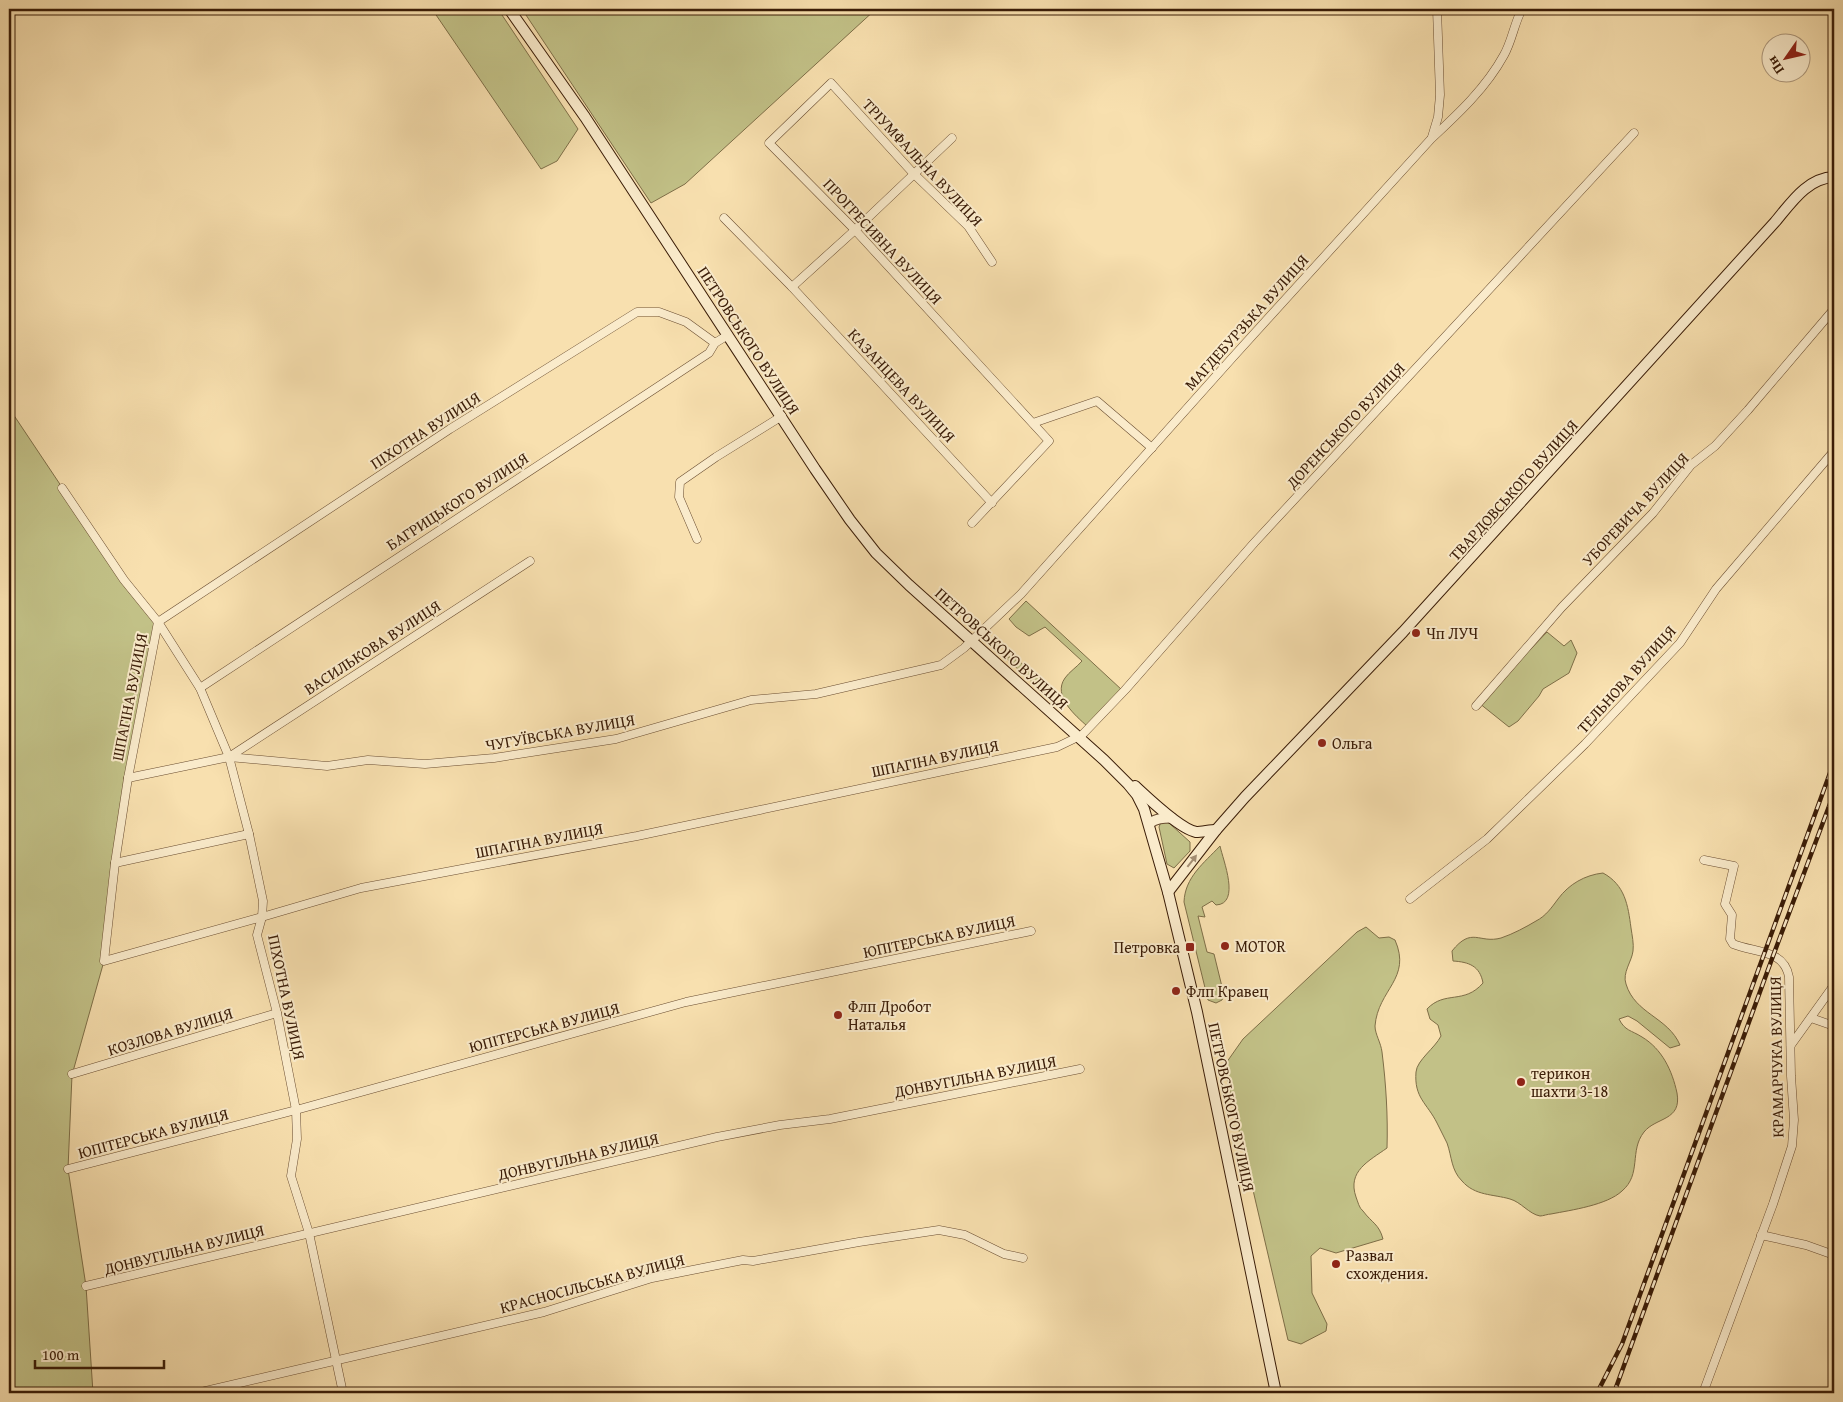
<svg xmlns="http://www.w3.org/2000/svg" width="1843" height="1402" font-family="'Gentium Book Plus',serif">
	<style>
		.green { fill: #c2c187; stroke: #7e6e47 }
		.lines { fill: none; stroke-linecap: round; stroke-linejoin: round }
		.minor-casing { stroke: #6a4d31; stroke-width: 9 }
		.tertiary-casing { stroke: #6a4d31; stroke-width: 11 }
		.secondary-casing { stroke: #3a1c07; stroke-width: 12 }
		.minor { stroke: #faebcb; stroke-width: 8 }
		.tertiary { stroke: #faebcb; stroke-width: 9 }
		.secondary { stroke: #faebcb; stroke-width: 10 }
		.rail-casing { stroke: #3a1c07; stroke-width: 4.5 }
		.rail { stroke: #faebcb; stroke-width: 2.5; stroke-dasharray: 8; stroke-linecap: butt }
		.oneway { fill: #a48e73 }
		.poi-dot { fill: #8f2418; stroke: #faebcb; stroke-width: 2 }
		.labels { text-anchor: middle; stroke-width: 4; stroke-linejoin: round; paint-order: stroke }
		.street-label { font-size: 16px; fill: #3a1c07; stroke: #faebcb }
		.poi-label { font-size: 16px; fill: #3a1c07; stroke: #faebcb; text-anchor: start }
	</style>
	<rect width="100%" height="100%" fill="#f8e0af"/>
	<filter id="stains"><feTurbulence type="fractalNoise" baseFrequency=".004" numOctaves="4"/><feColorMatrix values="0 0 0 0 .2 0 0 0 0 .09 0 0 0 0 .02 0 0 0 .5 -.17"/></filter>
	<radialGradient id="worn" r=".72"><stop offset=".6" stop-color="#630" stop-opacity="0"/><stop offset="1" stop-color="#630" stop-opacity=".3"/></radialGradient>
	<g class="green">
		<path d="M 432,9 L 498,9 L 578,129 L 557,161 L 541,169 Z"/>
		<path d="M 522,9 L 876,9 L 685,184 L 651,203 Z"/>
		<path d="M 9,408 L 124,580 L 158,622 L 128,778 L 104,961 L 72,1075 L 68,1169 L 86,1286 L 93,1393 L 9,1393 Z"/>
		<path d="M 1026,601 L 1122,690 L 1087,726 C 1076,716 1052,696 1065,678 C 1069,672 1077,667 1082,661 L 1045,627 L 1029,636 L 1016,627 L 1009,619 Z"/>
		<path d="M 1547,632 L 1564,646 L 1571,640 L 1577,653 L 1569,673 L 1543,689 L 1539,696 L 1518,721 L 1509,727 L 1479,703 Z"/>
		<path d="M 1008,657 L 1010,657 C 1024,664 1047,677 1046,695 L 1007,659 Z"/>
		<path d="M 1164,821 L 1169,823 L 1190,842 L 1190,851 L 1174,868 L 1167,864 L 1159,827 L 1161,822 Z"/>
		<path d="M 1220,846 C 1223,860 1241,904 1216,905 L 1212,901 L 1202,907 L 1205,917 L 1198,916 L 1207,952 L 1214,954 L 1224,995 L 1222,1000 L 1216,1003 L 1208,1000 L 1184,902 C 1185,877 1204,863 1220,846 Z"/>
		<path d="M 1603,873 C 1625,885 1628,905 1631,928 C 1632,935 1634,944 1633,951 C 1632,961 1622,973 1626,984 C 1635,1014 1668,1017 1680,1045 L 1670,1048 L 1637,1021 L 1628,1016 L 1619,1019 C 1625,1031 1631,1030 1642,1037 C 1662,1049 1672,1070 1677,1093 C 1682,1121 1656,1117 1644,1132 C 1629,1151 1642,1174 1622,1191 C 1607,1205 1572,1210 1551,1214 C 1548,1214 1543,1216 1540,1216 C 1529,1214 1521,1202 1510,1199 C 1493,1194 1475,1196 1462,1181 C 1451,1170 1452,1157 1447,1143 C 1444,1136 1440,1130 1437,1123 C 1427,1103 1414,1098 1416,1072 C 1417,1060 1435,1048 1441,1036 L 1438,1025 L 1430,1019 L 1427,1009 C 1445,990 1464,1005 1483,983 C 1480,966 1469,962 1453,961 L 1452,951 C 1472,926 1479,944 1501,938 C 1513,934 1526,927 1536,921 C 1546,916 1552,907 1558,899 C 1569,884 1585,875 1603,873 Z"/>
		<path d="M 1366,927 L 1379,938 L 1389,937 L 1395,940 C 1412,979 1378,989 1375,1026 C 1375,1034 1381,1043 1382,1052 C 1386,1084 1388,1116 1387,1148 C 1369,1161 1347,1171 1356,1197 C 1358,1202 1359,1208 1363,1211 C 1372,1223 1379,1224 1383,1239 L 1336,1253 L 1320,1248 L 1311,1256 L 1312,1293 L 1327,1324 L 1326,1331 L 1301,1344 L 1288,1340 L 1224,1066 L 1243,1039 L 1357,932 Z"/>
	</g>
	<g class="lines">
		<defs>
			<g id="minor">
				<path d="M 1432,137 L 1438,117 L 1440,95 L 1437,9"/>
				<path d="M 724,218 L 792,287 L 992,503"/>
				<path d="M 792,287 L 855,230 L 952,138"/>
				<path d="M 715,343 L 686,322 L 659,312 L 637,312 L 450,429 L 158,622 L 128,778 L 115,863 L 104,961 L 262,917 L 361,888 L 637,836 L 1057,747 L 1082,735 L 1125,690 L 1254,543 L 1634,133"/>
				<path d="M 1033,423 L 1097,401 L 1152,448"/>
				<path d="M 62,488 L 124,580 L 158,622 L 200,688 L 229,757 L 249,834 L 263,901 L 262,917 L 257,935 L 277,1013 L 296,1110 L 297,1139 L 291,1176 L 309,1233 L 343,1393"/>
				<path d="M 972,523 L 1049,441 L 855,230 L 769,143 L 831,83 L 913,173 L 968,226 L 992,262"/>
				<path d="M 697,539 L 679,497 L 680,482 L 716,457 L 782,416"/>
				<path d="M 200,688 L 709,353 L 715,343 L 728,335"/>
				<path d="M 1476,706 L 1562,607 L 1653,513 L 1691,465 L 1715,446 L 1748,410 L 1834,309"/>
				<path d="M 229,757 L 530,561"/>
				<path d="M 128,778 L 229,757 L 327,766 L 368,760 L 425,764 L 494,758 L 616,739 L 751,700 L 816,694 L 941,665 L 964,648 L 1021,594 L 1233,357 L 1431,139 C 1458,114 1486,88 1504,55 C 1512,41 1514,24 1522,9"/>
				<path d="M 115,863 L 249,834"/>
				<path d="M 1410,899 L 1487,839 L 1585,744 L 1680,643 L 1716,589 L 1834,451"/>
				<path d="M 1811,1018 L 1834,1026"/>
				<path d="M 1791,1045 L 1834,985"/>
				<path d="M 72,1074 L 277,1013"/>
				<path d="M 68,1169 L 296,1110 L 686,1002 L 1031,931"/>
				<path d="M 1761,1235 L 1806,1245 L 1834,1255"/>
				<path d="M 86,1286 L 717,1137 L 780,1125 L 830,1119 L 1080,1069"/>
				<path d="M 197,1393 L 544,1312 L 652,1278 L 743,1260 L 753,1261 L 859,1242 L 939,1230 L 965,1235 L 1004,1254 L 1023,1258"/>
				<path d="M 1703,1393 L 1773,1204 L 1792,1146 L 1794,1120 L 1791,1076 L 1789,977 C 1784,949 1755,953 1733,944 L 1730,939 L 1732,915 L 1725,904 L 1734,866 L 1704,860"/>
			</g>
			<path id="tertiary" d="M 1149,824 C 1156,818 1163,818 1172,818"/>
			<g id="secondary">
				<path d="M 509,9 L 585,117 L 815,469 L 850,520 L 876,553 L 909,585 L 1104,760 L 1128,784 L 1137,795 L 1144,809 L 1168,892 L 1197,1012 L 1276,1393"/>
				<path d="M 1135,786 C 1148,798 1180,829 1196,832 C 1202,832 1210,830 1216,830"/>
				<path d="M 1168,892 L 1216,830 L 1245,797 L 1403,632 L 1775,222 C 1791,203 1807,178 1834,177"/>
			</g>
		</defs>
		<use href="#minor" class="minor-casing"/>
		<use href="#tertiary" class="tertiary-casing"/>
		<use href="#secondary" class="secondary-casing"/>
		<use href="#minor" class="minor"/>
		<use href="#tertiary" class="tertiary"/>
		<use href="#secondary" class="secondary"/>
		<defs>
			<g id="rail">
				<path d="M 1597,1393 L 1622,1344 L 1834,762"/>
				<path d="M 1614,1393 L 1773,956 L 1834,793"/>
			</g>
		</defs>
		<use href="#rail" class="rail-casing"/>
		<use href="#rail" class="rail"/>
	</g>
	<defs><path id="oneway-solid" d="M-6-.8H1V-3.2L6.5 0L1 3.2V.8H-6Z" transform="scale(1.25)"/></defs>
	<use class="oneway" href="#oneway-solid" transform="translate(1192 861) rotate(-52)"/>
	<g class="poi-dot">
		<circle cx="1416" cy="633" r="5"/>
		<circle cx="1322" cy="743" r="5"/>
		<circle cx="1225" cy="946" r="5"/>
		<rect x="1185" y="942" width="10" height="10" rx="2.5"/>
		<circle cx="1176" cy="991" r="5"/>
		<circle cx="838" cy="1015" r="5"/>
		<circle cx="1521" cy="1082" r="5"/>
		<circle cx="1336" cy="1264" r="5"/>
	</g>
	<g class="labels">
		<g class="street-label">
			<text transform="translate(923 162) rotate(47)" y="6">ТРІУМФАЛЬНА ВУЛИЦЯ</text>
			<text transform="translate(883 241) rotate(47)" y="6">ПРОГРЕСИВНА ВУЛИЦЯ</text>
			<text transform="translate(1246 322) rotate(-48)" y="6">МАГДЕБУРЗЬКА ВУЛИЦЯ</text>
			<text transform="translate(749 340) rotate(57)" y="6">ПЕТРОВСЬКОГО ВУЛИЦЯ</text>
			<text transform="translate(902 385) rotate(47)" y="6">КАЗАНЦЕВА ВУЛИЦЯ</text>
			<text transform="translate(1345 425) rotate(-47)" y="6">ДОРЕНСЬКОГО ВУЛИЦЯ</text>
			<text transform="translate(425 430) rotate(-33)" y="6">ПІХОТНА ВУЛИЦЯ</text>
			<text transform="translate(1513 490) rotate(-48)" y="6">ТВАРДОВСЬКОГО ВУЛИЦЯ</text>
			<text transform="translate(457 501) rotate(-33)" y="6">БАГРИЦЬКОГО ВУЛИЦЯ</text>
			<text transform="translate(1635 509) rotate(-47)" y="6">УБОРЕВИЧА ВУЛИЦЯ</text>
			<text transform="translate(372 647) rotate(-33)" y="6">ВАСИЛЬКОВА ВУЛИЦЯ</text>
			<text transform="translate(1002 648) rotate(42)" y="6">ПЕТРОВСЬКОГО ВУЛИЦЯ</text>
			<text transform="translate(1626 679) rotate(-48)" y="6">ТЕЛЬНОВА ВУЛИЦЯ</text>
			<text transform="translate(129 697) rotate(-79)" y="6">ШПАГІНА ВУЛИЦЯ</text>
			<text transform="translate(560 732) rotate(-10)" y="6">ЧУГУЇВСЬКА ВУЛИЦЯ</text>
			<text transform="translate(935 758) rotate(-12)" y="6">ШПАГІНА ВУЛИЦЯ</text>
			<text transform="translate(539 840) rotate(-11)" y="6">ШПАГІНА ВУЛИЦЯ</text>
			<text transform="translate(939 936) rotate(-12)" y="6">ЮПІТЕРСЬКА ВУЛИЦЯ</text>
			<text transform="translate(287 997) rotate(78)" y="6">ПІХОТНА ВУЛИЦЯ</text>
			<text transform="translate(544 1027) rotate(-15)" y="6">ЮПІТЕРСЬКА ВУЛИЦЯ</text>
			<text transform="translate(170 1031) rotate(-17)" y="6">КОЗЛОВА ВУЛИЦЯ</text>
			<text transform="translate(1776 1057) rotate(-91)" y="6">КРАМАРЧУКА ВУЛИЦЯ</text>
			<text transform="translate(975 1076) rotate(-11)" y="6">ДОНВУГІЛЬНА ВУЛИЦЯ</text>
			<text transform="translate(1232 1107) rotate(78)" y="6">ПЕТРОВСЬКОГО ВУЛИЦЯ</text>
			<text transform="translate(153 1133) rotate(-15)" y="6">ЮПІТЕРСЬКА ВУЛИЦЯ</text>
			<text transform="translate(578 1156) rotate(-13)" y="6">ДОНВУГІЛЬНА ВУЛИЦЯ</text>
			<text transform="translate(184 1249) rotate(-14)" y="6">ДОНВУГІЛЬНА ВУЛИЦЯ</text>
			<text transform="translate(592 1283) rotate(-15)" y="6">КРАСНОСІЛЬСЬКА ВУЛИЦЯ</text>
		</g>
		<g class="poi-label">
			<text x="1426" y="639">Чп ЛУЧ</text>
			<text x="1332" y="749">Ольга</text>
			<text x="1235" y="952">MOTOR</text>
			<text x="1180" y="953" text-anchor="end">Петровка</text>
			<text x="1186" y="997">Флп Кравец</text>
			<text x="848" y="1012">Флп Дробот<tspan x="848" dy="18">Наталья</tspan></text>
			<text x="1531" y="1079">терикон<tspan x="1531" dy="18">шахти 3-18</tspan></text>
			<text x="1346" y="1261">Развал<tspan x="1346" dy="18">схождения.</tspan></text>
		</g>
	</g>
	<rect width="1843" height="1402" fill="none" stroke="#f8e0af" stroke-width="30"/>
	<rect x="10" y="10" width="1823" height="1382" fill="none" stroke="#3a1c07" stroke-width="2.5"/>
	<rect x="15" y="15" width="1813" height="1372" fill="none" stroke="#3a1c07"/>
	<g transform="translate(1786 58) rotate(236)"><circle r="24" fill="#faebcb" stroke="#ad987d"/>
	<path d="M0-4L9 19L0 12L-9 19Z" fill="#8f2418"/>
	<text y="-8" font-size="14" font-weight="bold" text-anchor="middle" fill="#3a1c07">Пн</text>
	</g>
	<path d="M35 1360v8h129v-8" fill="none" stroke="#3a1c07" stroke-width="2.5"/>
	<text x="42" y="1360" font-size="15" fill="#3a1c07" stroke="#faebcb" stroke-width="4" paint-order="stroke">100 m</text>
	<rect width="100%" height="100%" filter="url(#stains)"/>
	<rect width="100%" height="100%" fill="url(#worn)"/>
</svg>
